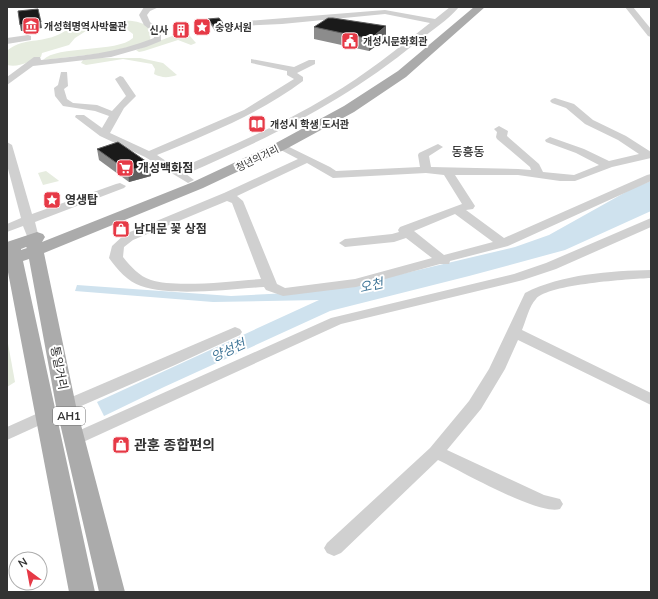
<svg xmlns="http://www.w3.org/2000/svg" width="658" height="599" font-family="'Nunito Sans','Noto Sans KR',sans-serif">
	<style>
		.green { fill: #e6ecdf }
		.water { fill: #cfe2ee }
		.pier { fill: #fff }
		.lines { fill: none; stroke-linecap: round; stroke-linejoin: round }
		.minor { fill: #d0d0d0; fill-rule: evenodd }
		.major { fill: #ababab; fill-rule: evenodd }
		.wall { fill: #8c8c8c }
		.shaded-wall { fill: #5f5f5f }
		.building { fill: #1a1a1a; stroke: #5f5f5f }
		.labels { text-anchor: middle; stroke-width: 4; stroke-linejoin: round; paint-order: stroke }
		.far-poi-label { font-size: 10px; font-weight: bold; fill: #333; stroke: #fff; text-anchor: start }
		.far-street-label { font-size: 10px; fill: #333; stroke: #fff }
		.shield { fill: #fff; stroke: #707070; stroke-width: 1 }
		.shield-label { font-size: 11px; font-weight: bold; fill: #333 }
		.far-quarter-label { font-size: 12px; fill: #000; stroke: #fff }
		.poi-label { font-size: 12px; font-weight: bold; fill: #333; stroke: #fff; text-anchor: start }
		.street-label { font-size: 12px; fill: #333; stroke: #fff }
		.water-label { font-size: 13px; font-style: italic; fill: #3f7597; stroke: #fff }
		.near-poi-label { font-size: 14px; font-weight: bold; fill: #333; stroke: #fff; text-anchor: start }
	</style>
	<rect width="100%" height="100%" fill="#fff"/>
	<g class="green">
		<path d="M 122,21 C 133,20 143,22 152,29 L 150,40 L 145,43 L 105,53 L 43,60 C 57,45 117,53 133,38 L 133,34 L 120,24 Z"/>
		<path d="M 80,25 L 87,26 L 89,29 L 75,38 L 69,45 L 42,53 L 41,57 C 30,61 19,68 7,65 L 7,51 C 21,38 38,43 55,36 C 64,33 70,26 80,25 Z"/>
		<path d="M 189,35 L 196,43 L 191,45 L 178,40 L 144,51 L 139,52 L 136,50 L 172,36 Z"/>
		<path d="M 97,58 L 140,58 L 163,63 L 177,75 C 168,78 162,78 154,74 L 155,69 L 152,64 L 123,59 L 86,65 L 81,63 L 83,60 Z"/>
		<path d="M 46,171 L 58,180 L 59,181 L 43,185 L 38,173 Z"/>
		<path d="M 7,338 L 15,382 L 7,387 Z"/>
	</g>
	<path class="water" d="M 651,181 L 651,211 L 565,250 L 469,276 L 330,311 L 164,387 L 7,463 L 7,447 L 99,401 L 319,300 L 213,302 L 75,291 L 77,285 L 231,296 L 289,293 L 351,286 L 515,247 L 549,235 L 633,188 Z"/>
	<path class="pier" d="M 96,400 L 105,418 L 7,465 L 7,445 Z"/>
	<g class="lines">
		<g class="minor">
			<path d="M 144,7 L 159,7 L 150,11 L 147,15 L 150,22 L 161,31 L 161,41 L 146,47 L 111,57 L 33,66 L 7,85 L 7,77 L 34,57 L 40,57 L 41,60 C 80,56 117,53 154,38 L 153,32 L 144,25 L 139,15 Z"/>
			<path d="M 450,7 L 459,7 C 448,20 431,31 417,42 C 345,101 271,137 186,174 L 194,180 L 188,183 L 145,157 L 100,136 L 75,117 L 76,115 L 84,115 L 102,128 L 109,116 L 95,111 L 63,106 L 55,96 L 54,88 L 58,85 L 61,72 L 67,72 L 68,86 L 64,89 L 67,99 L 73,103 L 97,105 L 112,111 L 126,96 L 115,79 L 120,76 L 123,77 L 136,96 L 124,108 L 110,133 L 149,151 L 244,110 L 294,79 L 287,75 L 287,71 L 251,63 L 251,59 L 294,67 L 309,60 L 315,60 L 315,64 L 297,73 L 303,77 L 303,81 C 259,114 208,134 157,155 L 178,169 C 229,147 281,125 329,96 C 365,75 397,49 430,23 L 385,14 L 282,24 L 238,26 L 235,26 L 235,22 L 385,10 L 435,19 Z"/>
			<path d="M 625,7 L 633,7 L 651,29 L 651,37 L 648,36 Z"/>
			<path d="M 28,35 L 31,36 L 31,40 L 7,44 L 7,38 Z"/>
			<path d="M 555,98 L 574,104 L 593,120 L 626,136 L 651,152 L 651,158 L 612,167 L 575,181 L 560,181 L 518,175 L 455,175 L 475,206 L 473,209 L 466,210 L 504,238 L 647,175 L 651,174 L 651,181 L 508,246 L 450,261 L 449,264 L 440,264 L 356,287 L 283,296 L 266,290 L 264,287 C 229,289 174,297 141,286 C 128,282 117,269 109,258 L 112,246 L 125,234 L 224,193 L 298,159 L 277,148 L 276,146 L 281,143 L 330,167 L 336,171 L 420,167 L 418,155 L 419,153 L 438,144 L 443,147 L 429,156 L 431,167 L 518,169 L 531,170 L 530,167 L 497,139 L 496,137 L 497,132 L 494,129 L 499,126 L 508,131 L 507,136 L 539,164 L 543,172 L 574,175 L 599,165 L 576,153 L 546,142 L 545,140 L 550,137 L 584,149 L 609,161 L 639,154 L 618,140 L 585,124 L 566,108 L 552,103 L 550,101 L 552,99 ZM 307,163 L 333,178 L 426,173 L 444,175 L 462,204 L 400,227 L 398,230 L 399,232 L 392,234 L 345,239 L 339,243 L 345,247 L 394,242 L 406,238 L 432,258 L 355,279 L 285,288 L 277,284 L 243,201 L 237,196 ZM 227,201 L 232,203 L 261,279 C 233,281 176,288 151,280 C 139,276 131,267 123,257 L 124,247 L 133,240 ZM 455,214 L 493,242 L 444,255 L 414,231 Z"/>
			<path d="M 7,142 L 12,145 L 32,214 L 116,184 L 120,183 L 126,186 L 124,188 L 35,222 L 39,238 L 37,241 L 29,241 L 23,226 L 7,232 L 7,224 L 21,218 L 7,165 Z"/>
			<path d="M 651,218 L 651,227 L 556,269 L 523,280 L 341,324 L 81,443 L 75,445 L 69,443 L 67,439 L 69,435 L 331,318 L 514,274 L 546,263 Z"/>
			<path d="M 651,270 L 651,278 C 630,279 548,284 536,299 C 529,306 526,321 522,330 L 651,393 L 651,405 L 518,340 L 505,369 L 481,409 L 447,450 L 544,495 L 560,499 L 563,504 L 560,509 C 539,516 461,471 438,460 L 341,553 L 334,556 L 327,553 L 324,548 L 327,543 L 430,448 L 469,401 L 489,369 L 525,293 C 562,274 610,271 651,270 Z"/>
			<path d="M 235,327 L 240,329 L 242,332 L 240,335 L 175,365 L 72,410 L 66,412 L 60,410 L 58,406 L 60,402 Z"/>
			<path d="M 45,410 L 51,412 L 53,416 L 51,420 L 7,440 L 7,427 Z"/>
		</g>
		<path class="major" d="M 474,7 L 485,7 L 406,77 L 354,112 L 286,149 L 203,188 L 44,253 L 76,406 L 125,592 L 99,592 L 56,406 L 29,259 L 23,261 L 95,592 L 69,592 L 7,267 L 7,242 L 37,232 L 43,234 L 45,237 L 42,242 L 193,182 L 276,143 L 344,106 L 398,71 ZM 26,247 L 27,248 L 21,250 L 21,249 Z"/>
	</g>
	<g class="wall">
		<path d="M 208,19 L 226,30 L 215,31 L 209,22 Z"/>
		<path d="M 314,27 L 386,39 L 369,51 L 314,39 Z"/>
		<path d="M 97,149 L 150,164 L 151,176 L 129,182 L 99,160 Z"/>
	</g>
	<g class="shaded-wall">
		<path d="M 41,22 L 42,28 L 21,31 L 20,25 Z"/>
		<path d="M 386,26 L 386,39 L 369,51 L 370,39 Z"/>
		<path d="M 226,27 L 226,30 L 215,31 L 215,28 Z"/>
		<path d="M 150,164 L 151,176 L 129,182 L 128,171 Z"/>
	</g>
	<g class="building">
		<path d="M 38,9 L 41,22 L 20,25 L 18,11 Z"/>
		<path d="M 219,18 L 226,27 L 215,28 L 208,19 Z"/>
		<path d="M 328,18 L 333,18 L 386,26 L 370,39 L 314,27 Z"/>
		<path d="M 118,142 L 150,164 L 128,171 L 97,149 Z"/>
	</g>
	<defs>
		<symbol id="museum-square" viewBox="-11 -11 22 22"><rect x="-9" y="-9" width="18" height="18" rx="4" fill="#e63946" stroke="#fff"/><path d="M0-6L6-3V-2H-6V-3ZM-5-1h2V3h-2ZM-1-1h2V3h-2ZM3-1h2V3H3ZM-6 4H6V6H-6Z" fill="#fff"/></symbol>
		<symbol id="sight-square" viewBox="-11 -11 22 22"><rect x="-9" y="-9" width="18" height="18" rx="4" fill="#e63946" stroke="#fff"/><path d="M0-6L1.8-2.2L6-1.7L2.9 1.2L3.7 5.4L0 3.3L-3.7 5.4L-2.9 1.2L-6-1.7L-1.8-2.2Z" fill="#fff"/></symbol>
		<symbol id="building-square" viewBox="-11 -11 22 22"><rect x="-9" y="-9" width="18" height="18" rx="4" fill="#e63946" stroke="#fff"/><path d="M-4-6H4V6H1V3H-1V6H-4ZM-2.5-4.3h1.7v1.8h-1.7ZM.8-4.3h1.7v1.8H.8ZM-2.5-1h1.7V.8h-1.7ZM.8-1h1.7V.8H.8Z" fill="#fff"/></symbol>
		<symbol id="civic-square" viewBox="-11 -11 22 22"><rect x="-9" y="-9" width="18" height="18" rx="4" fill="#e63946" stroke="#fff"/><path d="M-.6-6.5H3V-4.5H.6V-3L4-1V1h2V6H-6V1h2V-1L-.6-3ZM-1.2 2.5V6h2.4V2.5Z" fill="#fff"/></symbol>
		<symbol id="library-square" viewBox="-11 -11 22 22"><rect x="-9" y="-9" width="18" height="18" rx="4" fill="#e63946" stroke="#fff"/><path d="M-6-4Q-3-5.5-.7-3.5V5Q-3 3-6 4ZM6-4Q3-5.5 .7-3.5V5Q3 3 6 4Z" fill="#fff"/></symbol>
		<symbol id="supermarket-square" viewBox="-11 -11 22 22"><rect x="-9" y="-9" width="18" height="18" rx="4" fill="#e63946" stroke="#fff"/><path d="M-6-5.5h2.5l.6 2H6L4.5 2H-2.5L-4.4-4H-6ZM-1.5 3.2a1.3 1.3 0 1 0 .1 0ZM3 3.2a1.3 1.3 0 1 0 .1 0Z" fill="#fff"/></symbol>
		<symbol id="shop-square" viewBox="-11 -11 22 22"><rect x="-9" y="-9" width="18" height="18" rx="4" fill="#e63946" stroke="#fff"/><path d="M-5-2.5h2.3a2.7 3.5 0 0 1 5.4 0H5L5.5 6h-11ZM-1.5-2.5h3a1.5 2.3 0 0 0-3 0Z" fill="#fff"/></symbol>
	</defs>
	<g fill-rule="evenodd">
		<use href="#museum-square" x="21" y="16" width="20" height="20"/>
		<use href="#sight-square" x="192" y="17" width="20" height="20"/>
		<use href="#building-square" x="171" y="20" width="20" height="20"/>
		<use href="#civic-square" x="340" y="31" width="20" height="20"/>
		<use href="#library-square" x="247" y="114" width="20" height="20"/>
		<use href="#supermarket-square" x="115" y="158" width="20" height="20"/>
		<use href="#sight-square" x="42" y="190" width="20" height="20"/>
		<use href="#shop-square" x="111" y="219" width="20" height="20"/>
		<use href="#shop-square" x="111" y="435" width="20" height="20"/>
	</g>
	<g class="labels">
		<g class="far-poi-label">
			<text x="44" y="30">개성혁명역사박물관</text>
			<text x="215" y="31">숭양서원</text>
			<text x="168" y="34" text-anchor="end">신사</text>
			<text x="363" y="45">개성시문화회관</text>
			<text x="270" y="128">개성시 학생 도서관</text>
		</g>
		<g class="far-street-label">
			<text transform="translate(257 158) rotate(-26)" y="4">청년의거리</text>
		</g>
		<rect class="shield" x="53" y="407" width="32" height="18" rx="3"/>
		<g class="shield-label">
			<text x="69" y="420">AH1</text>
		</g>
		<g class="far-quarter-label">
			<text x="468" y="156">동흥동</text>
		</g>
		<g class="poi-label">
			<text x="138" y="172">개성백화점</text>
			<text x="65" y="204">영생탑</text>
			<text x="134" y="233">남대문 꽃 상점</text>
		</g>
		<g class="street-label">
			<text transform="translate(59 368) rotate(79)" y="4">통일거리</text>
		</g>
		<g class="water-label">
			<text transform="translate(371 285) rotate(-13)" y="5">오천</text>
			<text transform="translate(228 350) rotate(-25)" y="5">양성천</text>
		</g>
		<g class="near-poi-label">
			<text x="134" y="450">관훈 종합편의</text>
		</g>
	</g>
	<rect width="658" height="599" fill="none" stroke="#333333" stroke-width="16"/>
	<g transform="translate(28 571) rotate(328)"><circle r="19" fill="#ffffff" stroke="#adadad"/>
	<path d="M0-3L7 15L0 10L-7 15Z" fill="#e63946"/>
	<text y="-6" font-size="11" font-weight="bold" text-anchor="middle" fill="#333333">N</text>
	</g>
</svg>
